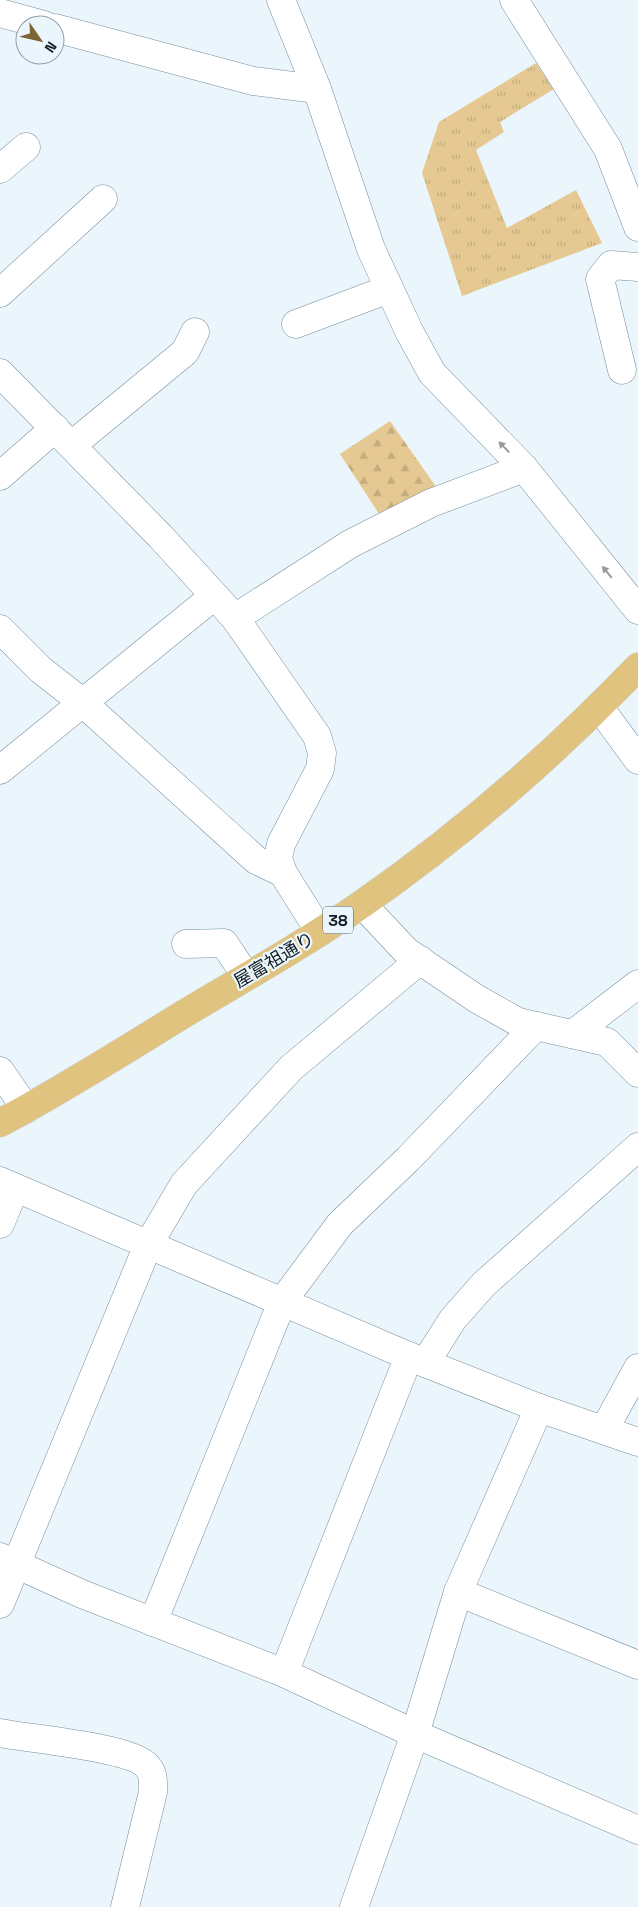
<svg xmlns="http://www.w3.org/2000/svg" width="638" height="1907" font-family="'Space Grotesk','Noto Sans JP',sans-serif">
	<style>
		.forest { fill: url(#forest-firs) }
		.park { fill: url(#park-tufts) }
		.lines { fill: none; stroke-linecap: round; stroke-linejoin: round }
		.minor-casing { stroke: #778f9f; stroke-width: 29 }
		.major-casing { stroke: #d0d2d3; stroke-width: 29 }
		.minor { stroke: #fff; stroke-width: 28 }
		.major { stroke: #e1c380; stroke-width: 28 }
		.oneway { fill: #94999c }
		.labels { text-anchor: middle; stroke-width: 4.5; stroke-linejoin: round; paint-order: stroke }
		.shield { fill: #eaf5fc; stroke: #535d63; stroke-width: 1 }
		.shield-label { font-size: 16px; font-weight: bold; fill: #121c22 }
		.street-label { font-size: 18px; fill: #121c22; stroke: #eaf5fc }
	</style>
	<defs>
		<pattern id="forest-firs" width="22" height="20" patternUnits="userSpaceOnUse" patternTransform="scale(1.25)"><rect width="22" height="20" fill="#e6c992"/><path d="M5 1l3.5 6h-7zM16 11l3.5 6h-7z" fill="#c4ac7e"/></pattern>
		<pattern id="park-tufts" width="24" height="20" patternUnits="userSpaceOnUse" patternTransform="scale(1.25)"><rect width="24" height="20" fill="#e6c992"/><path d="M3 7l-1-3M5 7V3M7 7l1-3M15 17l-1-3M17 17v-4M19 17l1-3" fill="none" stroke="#c4ac7e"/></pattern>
	</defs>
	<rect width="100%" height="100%" fill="#eaf5fc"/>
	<path class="forest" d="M 390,421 L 439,491 L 383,520 L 340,454 Z"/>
	<path class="park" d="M 536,63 L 554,89 L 500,122 L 504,132 L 476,150 L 507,228 L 576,190 L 602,243 L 462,296 L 422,173 L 439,122 Z"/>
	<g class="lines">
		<defs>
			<g id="minor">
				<path d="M 281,0 L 317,89 L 371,249 L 409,331 L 432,373 L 524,468 L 638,610"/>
				<path d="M 514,0 L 608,149 L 638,227"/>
				<path d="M 0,13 L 44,25"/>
				<path d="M 55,28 L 253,81 L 317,89"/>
				<path d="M 0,169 L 26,147"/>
				<path d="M 0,293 L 103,199"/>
				<path d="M 296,324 L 389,289"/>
				<path d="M 622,370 L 600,279 L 611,265 L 638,267"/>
				<path d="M 0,373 L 160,536 L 235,618 L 317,736 L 322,753 L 320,769 L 281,844 L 278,858 L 283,873 L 320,932"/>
				<path d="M 72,445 L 185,352 L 195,332"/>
				<path d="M 0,476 L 55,428"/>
				<path d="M 235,618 L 350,544 L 431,503 L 524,468"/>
				<path d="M 0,629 L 41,670 L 82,702 L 256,860 L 283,873"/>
				<path d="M 599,707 L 638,760"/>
				<path d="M 0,770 L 214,596"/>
				<path d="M 362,904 L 406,951 L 477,999 L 518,1022 L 607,1042 L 638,1073"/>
				<path d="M 186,944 L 224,943 L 246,976"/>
				<path d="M 573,1034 L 638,984"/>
				<path d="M 0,1071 L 26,1109"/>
				<path d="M 0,1181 L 425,1363 L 539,1408 L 638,1442"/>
				<path d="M 0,1224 L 15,1188"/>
				<path d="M 425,1363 L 453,1319 L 484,1284 L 638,1147"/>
				<path d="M 604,1430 L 638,1368"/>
				<path d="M 0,1557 L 82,1594 L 284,1673 L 415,1734 L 638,1830"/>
				<path d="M 458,1592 L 638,1665"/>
				<path d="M 0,1604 L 148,1245 L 184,1184 L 291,1068 L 420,960"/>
				<path d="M 153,1622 L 282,1302 L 340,1224 L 408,1159 L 536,1026"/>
				<path d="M 284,1673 L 409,1356"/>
				<path d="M 0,1733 C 29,1739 131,1747 147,1766 C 154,1774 153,1781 153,1792 L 125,1907"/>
				<path d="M 354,1907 L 415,1734 L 458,1592 L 539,1408"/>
			</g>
			<path id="major" d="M 0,1123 C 64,1089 125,1050 187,1012 C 246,977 306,943 362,904 C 461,835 554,754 638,667"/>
		</defs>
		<use href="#minor" class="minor-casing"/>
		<use href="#major" class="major-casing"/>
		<use href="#minor" class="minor"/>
		<use href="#major" class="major"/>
	</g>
	<defs><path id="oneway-solid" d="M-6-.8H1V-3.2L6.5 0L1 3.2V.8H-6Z" transform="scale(1.25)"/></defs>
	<g class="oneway">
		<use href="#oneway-solid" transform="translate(504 447) rotate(-134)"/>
		<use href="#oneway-solid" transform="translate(607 572) rotate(-129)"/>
	</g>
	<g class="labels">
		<rect class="shield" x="323" y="906.5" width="30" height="27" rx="4"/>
		<g class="shield-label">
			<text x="338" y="926">38</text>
		</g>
		<g class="street-label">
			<text transform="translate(274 960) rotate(-31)" y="6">屋富祖通り</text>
		</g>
	</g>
	<g transform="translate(40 40) rotate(124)"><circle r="24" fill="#eaf5fc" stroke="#949ea5"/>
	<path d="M0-4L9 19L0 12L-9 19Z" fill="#7d6535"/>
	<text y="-8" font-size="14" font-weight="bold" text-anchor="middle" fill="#121c22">N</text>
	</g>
</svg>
